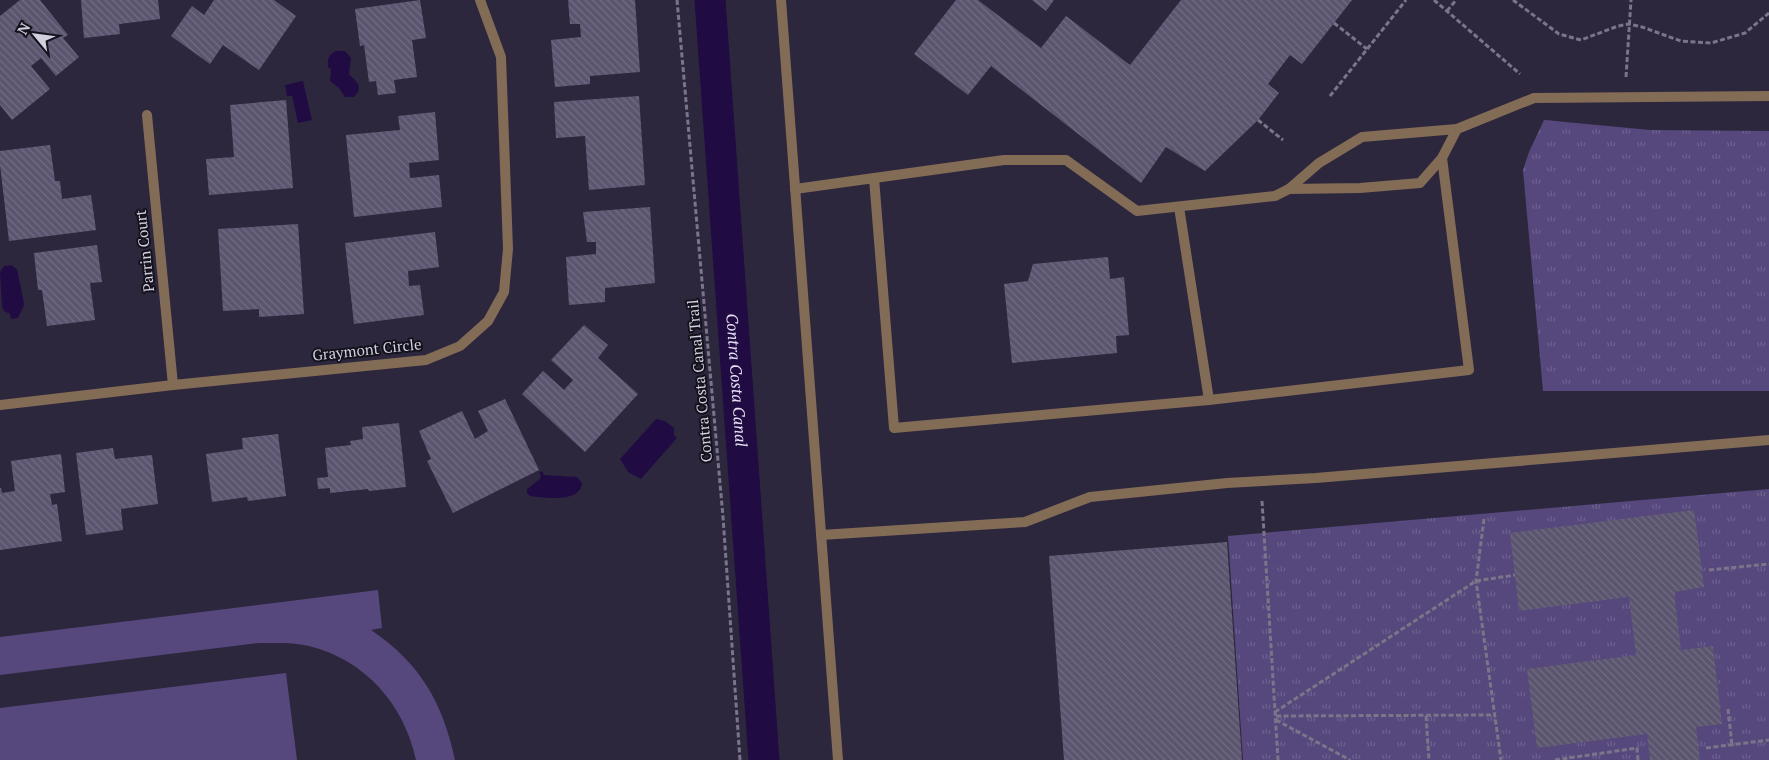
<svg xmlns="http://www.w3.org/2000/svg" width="1769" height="760" font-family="'PT Serif',serif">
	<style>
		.grass { fill: url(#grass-tufts) }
		.park { fill: #56487c }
		.water { fill: #210b43 }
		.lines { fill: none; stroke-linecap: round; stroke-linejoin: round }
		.canal { stroke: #210b43; stroke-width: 31 }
		.building { fill: url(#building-back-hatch) }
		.path { stroke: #7a7589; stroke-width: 3; stroke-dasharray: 5 2.5; stroke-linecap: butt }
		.service { stroke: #836c56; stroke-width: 10 }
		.minor { stroke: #836c56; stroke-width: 10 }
		.labels { text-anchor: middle; stroke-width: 4; stroke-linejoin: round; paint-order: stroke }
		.street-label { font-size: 15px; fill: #d2cfde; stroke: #14121c }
		.water-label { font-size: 16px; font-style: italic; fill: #e4e1f3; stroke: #14121c }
	</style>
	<defs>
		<pattern id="grass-tufts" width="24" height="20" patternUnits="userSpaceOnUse" patternTransform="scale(1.25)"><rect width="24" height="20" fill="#56487c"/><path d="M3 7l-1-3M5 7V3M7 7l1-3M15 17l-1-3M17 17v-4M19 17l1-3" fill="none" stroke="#6d618e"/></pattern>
		<pattern id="building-back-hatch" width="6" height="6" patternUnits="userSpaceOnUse" patternTransform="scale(1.25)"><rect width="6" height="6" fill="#5b556f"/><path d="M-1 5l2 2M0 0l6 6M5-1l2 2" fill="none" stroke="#726c83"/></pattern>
	</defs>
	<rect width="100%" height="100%" fill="#2d273e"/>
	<g class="grass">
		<path d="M 1544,120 L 1650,130 L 1769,131 L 1769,391 L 1543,391 L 1523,170 L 1529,152 Z"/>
		<path d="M 1769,489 L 1769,760 L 1243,760 L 1228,536 Z"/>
	</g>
	<g class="park">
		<path d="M 378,590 L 382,628 L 371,630 C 420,663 443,703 455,760 L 416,760 C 404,704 365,660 309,646 C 293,642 276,643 259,643 L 0,675 L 0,637 Z"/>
		<path d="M 286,673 L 297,760 L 0,760 L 0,708 Z"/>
	</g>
	<g class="water">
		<path d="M 336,51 L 345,51 L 351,58 L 349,74 C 357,82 364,87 354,97 L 345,97 L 339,88 L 330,81 L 331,69 L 328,67 C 327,59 329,54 336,51 Z"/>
		<path d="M 303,81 L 312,120 L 298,123 L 292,96 L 287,96 L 285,85 Z"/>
		<path d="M 11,265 L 17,269 L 24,303 C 24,309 20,312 18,318 L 11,319 L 10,314 L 4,311 L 2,307 L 0,272 L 4,266 Z"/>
		<path d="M 656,419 L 665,421 L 674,428 L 674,435 L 677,438 L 641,479 L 628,472 L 620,459 Z"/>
		<path d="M 542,471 L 544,475 L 577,477 L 582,483 C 581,503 544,498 530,496 L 527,493 L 527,489 L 540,479 L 541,475 L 539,473 Z"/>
	</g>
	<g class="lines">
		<path class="canal" id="s1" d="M 710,0 L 764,760"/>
	</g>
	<g class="building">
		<path d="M 20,0 L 40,0 L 68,35 L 63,38 L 79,57 L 56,76 L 41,58 L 31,66 L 50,89 L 12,120 L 0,105 L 0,16 Z"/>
		<path d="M 81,0 L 158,0 L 160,19 L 119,24 L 120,34 L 84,38 Z"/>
		<path d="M 214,0 L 274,0 L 296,16 L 259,70 L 223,45 L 210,64 L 171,36 L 192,6 L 204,15 Z"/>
		<path d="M 420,0 L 426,38 L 412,40 L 417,77 L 394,80 L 396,93 L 378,95 L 376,81 L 369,82 L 364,45 L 360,46 L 355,9 Z"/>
		<path d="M 568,0 L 635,0 L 640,72 L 590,76 L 590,84 L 555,87 L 551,40 L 581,37 L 580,24 L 570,24 Z"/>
		<path d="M 956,0 L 978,0 L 1041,48 L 1066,16 L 1130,65 L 1181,0 L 1352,0 L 1302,64 L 1290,55 L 1268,84 L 1279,93 L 1258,120 L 1205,171 L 1166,147 L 1141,183 L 991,66 L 968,95 L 914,54 Z"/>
		<path d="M 1032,0 L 1054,0 L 1046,11 Z"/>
		<path d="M 639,96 L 645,185 L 589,190 L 585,136 L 556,138 L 554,102 Z"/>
		<path d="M 286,100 L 293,188 L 209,195 L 206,159 L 234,157 L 230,105 Z"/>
		<path d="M 435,112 L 439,160 L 409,163 L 410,178 L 439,175 L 442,207 L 354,217 L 346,135 L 400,130 L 398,116 Z"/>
		<path d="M 50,145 L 55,181 L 60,181 L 62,199 L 91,195 L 96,230 L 9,241 L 0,165 L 0,151 Z"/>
		<path d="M 650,207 L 655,283 L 605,288 L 605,302 L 569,305 L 566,257 L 596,254 L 596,242 L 587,242 L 583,212 Z"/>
		<path d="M 298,224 L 304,314 L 259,317 L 259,309 L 223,311 L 218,229 Z"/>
		<path d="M 435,232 L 439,267 L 408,271 L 409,286 L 420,285 L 424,315 L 354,324 L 345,243 Z"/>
		<path d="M 97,245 L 102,282 L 90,283 L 95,320 L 47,326 L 42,290 L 38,290 L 34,253 Z"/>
		<path d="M 1108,257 L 1110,279 L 1124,277 L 1129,335 L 1116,336 L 1117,353 L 1012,363 L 1004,284 L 1028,281 L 1033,264 Z"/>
		<path d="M 584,325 L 608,345 L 598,358 L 638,394 L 585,452 L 522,394 L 543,371 L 564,390 L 573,380 L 551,360 Z"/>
		<path d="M 505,399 L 539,470 L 453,513 L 427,461 L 431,459 L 419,431 L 462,411 L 475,439 L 488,431 L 478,411 Z"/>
		<path d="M 399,423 L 406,487 L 369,491 L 368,489 L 330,493 L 330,488 L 318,489 L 317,478 L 328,477 L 329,486 L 325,448 L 351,445 L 350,441 L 363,439 L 362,427 Z"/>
		<path d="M 278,434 L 286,496 L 248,501 L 247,497 L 212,502 L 206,454 L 243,449 L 242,438 Z"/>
		<path d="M 113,448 L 115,459 L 152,455 L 158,504 L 121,509 L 123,530 L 86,535 L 76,453 Z"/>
		<path d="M 61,454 L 65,492 L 50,494 L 52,505 L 57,504 L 62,541 L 0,550 L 0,488 L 1,488 L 2,493 L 15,491 L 11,461 Z"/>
		<path d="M 1694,510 L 1704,587 L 1674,592 L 1681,650 L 1713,646 L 1722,724 L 1696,727 L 1700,760 L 1650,760 L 1647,734 L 1537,748 L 1527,669 L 1636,655 L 1629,597 L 1519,611 L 1510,533 Z"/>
		<path d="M 1227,542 L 1242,760 L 1064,760 L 1049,556 Z"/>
	</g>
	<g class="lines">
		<g class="path">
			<path d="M 677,0 L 723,517 L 740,760"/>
			<path d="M 1434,0 L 1520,74"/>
			<path d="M 1513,0 L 1559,34 L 1581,40 L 1618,26 L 1629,24 L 1642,27 L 1681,41 L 1711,43 L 1745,33 L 1769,13"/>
			<path d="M 1447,11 L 1456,0"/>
			<path d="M 1334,23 L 1367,49"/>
			<path d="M 1626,77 L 1631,0"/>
			<path d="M 1330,96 L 1406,0"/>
			<path d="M 1258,120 L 1283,140"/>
			<path d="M 1262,501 L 1278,760"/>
			<path d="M 1484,519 L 1476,581 L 1501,760"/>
			<path d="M 1709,570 L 1769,564"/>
			<path d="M 1728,709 L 1732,745"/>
			<path d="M 1275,712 L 1476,581 L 1515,575"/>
			<path d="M 1276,716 L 1495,715"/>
			<path d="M 1426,716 L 1429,760"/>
			<path d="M 1276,720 L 1350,760"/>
			<path d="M 1706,748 L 1769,740"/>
			<path d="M 1555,760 L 1637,748 L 1638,760"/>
		</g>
		<g class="service">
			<path d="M 781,0 L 838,760"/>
			<path d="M 874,178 L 894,428 L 1209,400"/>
			<path d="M 795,189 L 1004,160 L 1066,160 L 1137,211 L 1275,196 L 1289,189 L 1360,188 L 1420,183 L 1442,158 L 1457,129 L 1534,98 L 1769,96"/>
			<path d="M 1289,189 L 1319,163 L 1362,137 L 1457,129"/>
			<path d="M 1179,207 L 1209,400 L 1469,370 L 1442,158"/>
			<path d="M 821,535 L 1025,522 L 1090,497 L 1227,483 L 1316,478 L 1769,440"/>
		</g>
		<g class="minor">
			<path d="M 147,115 L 173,385"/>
			<path d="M 0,405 L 173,385 L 426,360 L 460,346 L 488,321 L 504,292 L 508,249 L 501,57 L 480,0"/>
		</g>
	</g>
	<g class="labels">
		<g class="street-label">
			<text transform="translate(145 251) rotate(-96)" y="5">Parrin Court</text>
			<text transform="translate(367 350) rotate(-6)" y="5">Graymont Circle</text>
			<text transform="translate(700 381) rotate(-95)" y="5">Contra Costa Canal Trail</text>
		</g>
		<g class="water-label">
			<text dy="6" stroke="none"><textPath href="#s1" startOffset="381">Contra Costa Canal</textPath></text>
		</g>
	</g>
	<g transform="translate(35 35) rotate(299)" stroke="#14121c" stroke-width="4" paint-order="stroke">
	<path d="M0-4L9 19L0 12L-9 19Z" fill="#d2cfde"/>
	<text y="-8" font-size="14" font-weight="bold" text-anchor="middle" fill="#d2cfde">N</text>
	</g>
</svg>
